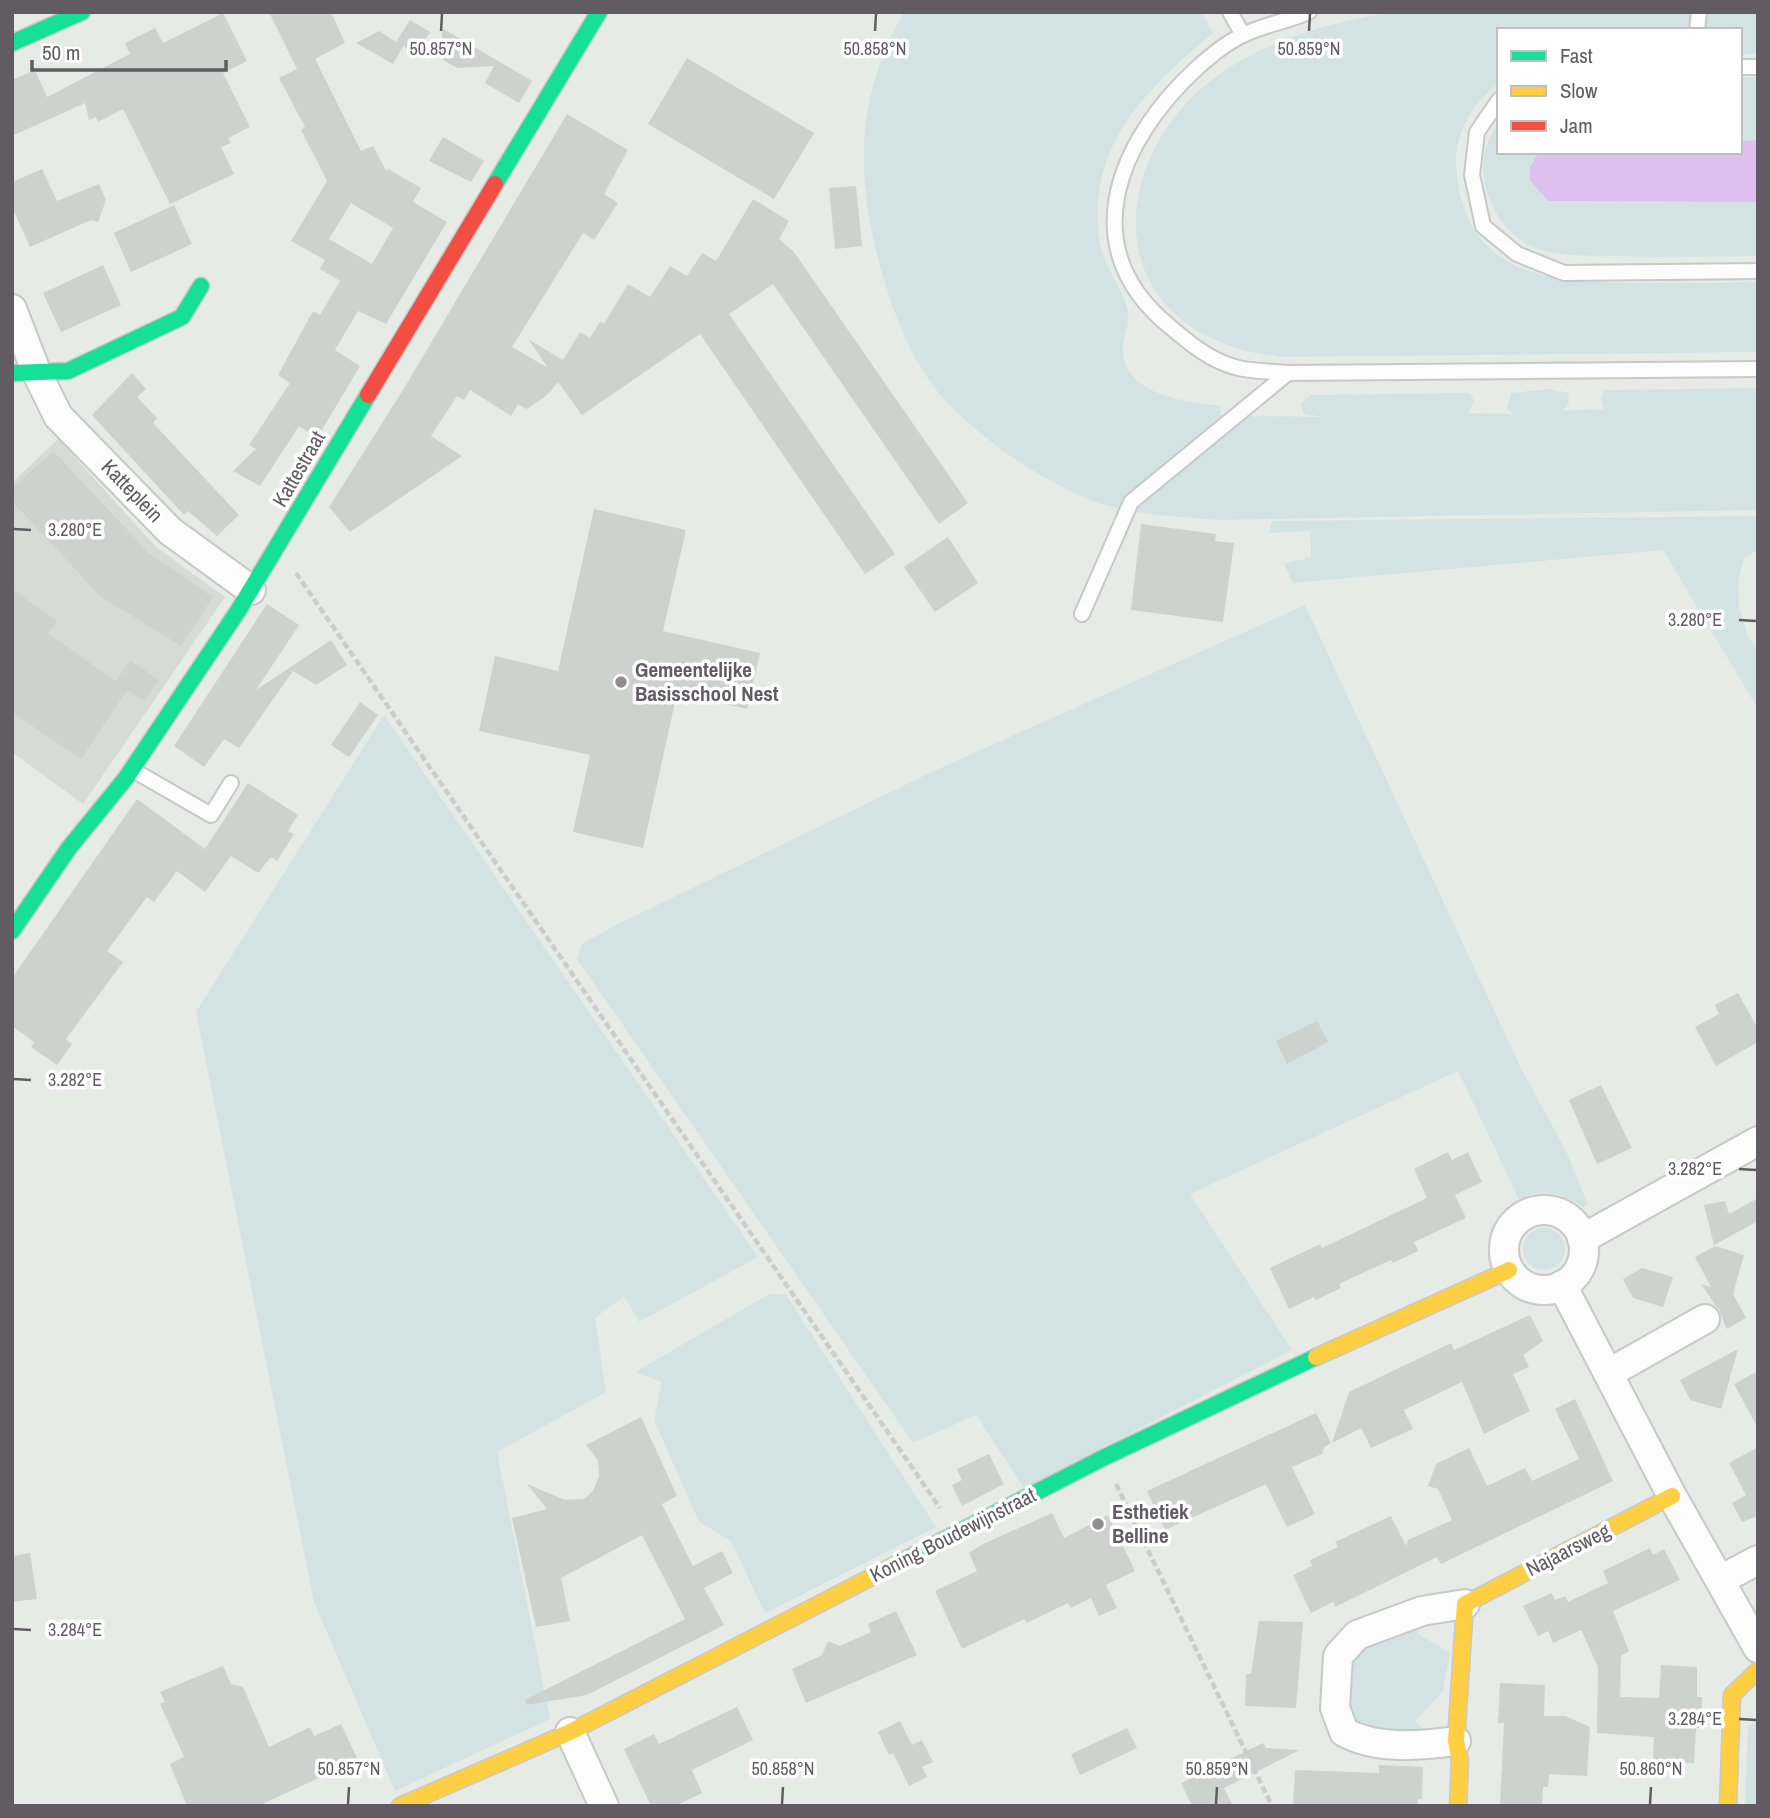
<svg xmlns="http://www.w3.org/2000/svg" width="1770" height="1818" font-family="'Archivo Narrow',sans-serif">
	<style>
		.industrial { fill: #d6dbd6 }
		.green { fill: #d3e3e4 }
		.water { fill: #debff0 }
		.building { fill: #ced2cf; fill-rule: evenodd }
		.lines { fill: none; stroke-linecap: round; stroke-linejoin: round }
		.lane-casing { stroke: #c7c8c8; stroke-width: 18 }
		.street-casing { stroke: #c7c8c8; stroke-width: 32 }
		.fast-casing { stroke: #c8c9c9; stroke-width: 19 }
		.slow-casing { stroke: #c8c9c9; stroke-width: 19 }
		.jam-casing { stroke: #c8c9c9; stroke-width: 19 }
		.path { stroke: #caccce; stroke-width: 4.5; stroke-dasharray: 7 3.5; stroke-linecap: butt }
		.lane { stroke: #fbfcfb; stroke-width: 14 }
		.street { stroke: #fbfcfb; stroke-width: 28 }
		.fast { stroke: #16e098; stroke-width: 16 }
		.slow { stroke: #ffcf43; stroke-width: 16 }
		.jam { stroke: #f24e42; stroke-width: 16 }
		.ticks { fill: none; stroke: #615c63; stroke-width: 2.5 }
		.poi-dot { fill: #908e91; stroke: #fff; stroke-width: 2.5 }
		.labels { text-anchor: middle; stroke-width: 7; stroke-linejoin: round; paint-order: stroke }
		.street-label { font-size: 21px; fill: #615c63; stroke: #fff }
		.poi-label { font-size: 21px; font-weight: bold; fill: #615c63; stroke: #fff; text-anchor: start }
		.ticks-label { font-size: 18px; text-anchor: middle; fill: #615c63; stroke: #fff; stroke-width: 7; stroke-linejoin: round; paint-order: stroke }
	</style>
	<rect width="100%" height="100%" fill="#e6ebe6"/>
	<path class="industrial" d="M 58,439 L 155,546 L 225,597 L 83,804 L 12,752 L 12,483 Z"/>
	<g class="green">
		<path d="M 904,12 L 1201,12 L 1213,33 C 1146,89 1085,147 1100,243 C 1104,267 1126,293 1128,312 C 1130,323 1123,337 1123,349 C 1122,393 1183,402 1215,405 L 1221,407 L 1220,415 L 1323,417 L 1303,414 L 1301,403 L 1311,395 L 1469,393 L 1475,401 L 1468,413 L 1513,414 L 1507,409 L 1511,393 L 1549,389 L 1568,393 L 1569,402 L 1563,411 L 1604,409 L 1601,399 L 1604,390 L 1758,388 L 1758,510 L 1219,520 C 1172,516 1121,515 1078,495 C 1029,471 982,440 945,400 C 915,366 898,326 885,283 C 856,187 852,102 904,12 Z"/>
		<path d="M 1393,12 L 1691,12 L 1690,30 L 1499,30 L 1499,84 C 1472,101 1453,138 1456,170 C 1467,279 1553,283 1640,283 C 1679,283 1719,283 1758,282 L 1758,352 L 1280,357 C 1263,354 1245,352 1228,345 C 1104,300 1115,164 1202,88 C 1255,42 1326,23 1393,12 Z"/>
		<path d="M 1708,12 L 1758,12 L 1758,54 L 1740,54 L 1740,30 L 1705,30 Z"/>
		<path d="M 1740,77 L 1758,77 L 1758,140 L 1740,141 Z"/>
		<path d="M 1499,122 L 1499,152 L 1539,152 L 1548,201 L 1758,202 L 1758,256 C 1710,256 1661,258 1613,256 C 1590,256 1566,256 1544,251 C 1515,243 1496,220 1487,192 C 1479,168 1484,142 1499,122 Z"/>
		<path d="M 1758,516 L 1758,549 L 1744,558 L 1738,583 L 1739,607 L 1748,636 L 1758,650 L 1758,709 L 1663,550 L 1293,583 L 1284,564 L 1311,557 L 1310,531 L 1269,533 L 1272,521 Z"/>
		<path d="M 1305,605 L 1520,1066 L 1566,1151 L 1588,1205 L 1583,1207 C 1562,1192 1543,1187 1519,1199 L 1458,1071 L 1190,1194 L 1292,1350 L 1024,1488 L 976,1415 L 913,1443 L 577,959 L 582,944 L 616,925 L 936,770 Z"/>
		<path d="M 384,715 L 758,1257 L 639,1322 L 624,1296 L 595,1318 L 606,1392 L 497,1452 L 550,1719 L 395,1791 L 314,1602 L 196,1012 Z"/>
		<circle cx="1544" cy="1249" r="21"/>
		<path d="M 769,1294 L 786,1295 L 936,1527 L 765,1613 L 731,1541 L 699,1522 L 654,1420 L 662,1382 L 635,1372 Z"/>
		<path d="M 1426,1618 L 1417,1633 L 1450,1653 L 1443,1691 L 1415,1721 L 1428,1734 L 1365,1733 L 1347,1713 C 1347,1701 1344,1685 1347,1674 C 1354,1641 1401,1630 1426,1618 Z"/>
		<path d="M 1758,1721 L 1758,1806 L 1745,1806 L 1748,1727 Z"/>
	</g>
	<path class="water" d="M 1758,140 L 1758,202 L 1548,201 L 1530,180 L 1530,167 L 1539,152 L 1740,152 L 1740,141 Z"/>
	<g class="building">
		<path d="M 269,12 L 331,12 L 345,43 L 315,59 L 361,151 L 373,146 L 386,171 L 388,169 L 421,188 L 413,202 L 447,222 L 386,324 L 358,311 L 335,350 L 360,366 L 317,438 L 299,426 L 260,486 L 233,471 L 256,449 L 249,445 L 290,383 L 278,375 L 313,311 L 320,315 L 340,281 L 320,269 L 325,260 L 291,241 L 327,181 L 301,130 L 305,127 L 279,78 L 297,69 ZM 351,203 L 393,228 L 372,264 L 329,239 Z"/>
		<path d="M 223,13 L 247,61 L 223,73 L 250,127 L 228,138 L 231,143 L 221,147 L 234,174 L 170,204 L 123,109 L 98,122 L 96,117 L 89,120 L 85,103 L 12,136 L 12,80 L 35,70 L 47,97 L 130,54 L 125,43 L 155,28 L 163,43 Z"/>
		<path d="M 410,20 L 430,32 L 416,54 L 403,46 L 393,64 L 356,43 L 379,31 L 396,42 Z"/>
		<path d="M 442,28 L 532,81 L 519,103 L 485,83 L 494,66 L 457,68 L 443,60 Z"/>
		<path d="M 687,58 L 814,133 L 774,199 L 648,124 Z"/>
		<path d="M 567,114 L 628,150 L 604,194 L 618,203 L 594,240 L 583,233 L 512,347 L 548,368 L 528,339 L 563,360 L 580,332 L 590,338 L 600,322 L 604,324 L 628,284 L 650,297 L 670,266 L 687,276 L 702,253 L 716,261 L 753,199 L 789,221 L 779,239 L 794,252 L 968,503 L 939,524 L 773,284 L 729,314 L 895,554 L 865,574 L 700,334 L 582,415 L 558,382 L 546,396 L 527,409 L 518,404 L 511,416 L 470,390 L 464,400 L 457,396 L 431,436 L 462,456 L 350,532 L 329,507 L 403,390 Z"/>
		<path d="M 443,137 L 484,161 L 471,182 L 429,161 Z"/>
		<path d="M 42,169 L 57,201 L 99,184 L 106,200 L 98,222 L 91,220 L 30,247 L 12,207 L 12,182 Z"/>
		<path d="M 856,186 L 862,246 L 835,249 L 829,188 Z"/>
		<path d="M 174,205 L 192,244 L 131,272 L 114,233 Z"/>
		<path d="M 103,265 L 121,305 L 61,332 L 43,293 Z"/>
		<path d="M 132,373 L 146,389 L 137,397 L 157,418 L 153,423 L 239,515 L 217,536 L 188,511 L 184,515 L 92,415 Z"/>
		<path d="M 53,451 L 149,553 L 213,597 L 181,646 L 100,596 L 12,501 L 12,489 Z"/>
		<path d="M 594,509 L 686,530 L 663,631 L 760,653 L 747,709 L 677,693 L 643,848 L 573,832 L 590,755 L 479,731 L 495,656 L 558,671 Z"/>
		<path d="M 1141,524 L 1216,534 L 1215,541 L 1234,543 L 1223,622 L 1131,610 Z"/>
		<path d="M 948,537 L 978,583 L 935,612 L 904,567 Z"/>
		<path d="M 12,589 L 57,621 L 48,634 L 116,681 L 130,660 L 159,680 L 144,701 L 127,690 L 81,759 L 12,712 Z"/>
		<path d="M 267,604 L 299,625 L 256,690 L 331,640 L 347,665 L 316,685 L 293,671 L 239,748 L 224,739 L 204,767 L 174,746 Z"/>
		<path d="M 360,702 L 378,715 L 349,757 L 331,745 Z"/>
		<path d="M 248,783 L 298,815 L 288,831 L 294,834 L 277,861 L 271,857 L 258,873 L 231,856 L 205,892 L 177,871 L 154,902 L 147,897 L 107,951 L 123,962 L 66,1039 L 72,1044 L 57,1065 L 31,1047 L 34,1042 L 12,1026 L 12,978 L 137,799 L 205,849 Z"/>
		<path d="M 1738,993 L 1758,1029 L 1758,1042 L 1716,1066 L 1695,1027 L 1719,1014 L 1715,1005 Z"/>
		<path d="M 1317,1021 L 1328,1042 L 1287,1064 L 1276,1041 Z"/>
		<path d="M 1601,1085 L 1632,1148 L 1597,1164 L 1569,1100 Z"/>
		<path d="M 1448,1152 L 1452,1160 L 1468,1152 L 1482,1182 L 1455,1195 L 1466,1218 L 1414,1242 L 1418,1251 L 1393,1263 L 1391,1260 L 1339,1284 L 1341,1288 L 1316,1300 L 1314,1297 L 1289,1309 L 1270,1268 L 1320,1244 L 1322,1248 L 1427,1198 L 1414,1169 Z"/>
		<path d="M 1758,1198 L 1758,1221 L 1714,1245 L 1704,1205 L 1725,1201 L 1729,1214 Z"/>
		<path d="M 1715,1246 L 1744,1255 L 1733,1294 L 1746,1318 L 1727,1329 L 1719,1310 L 1701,1284 L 1711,1287 L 1695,1257 Z"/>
		<path d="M 1642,1268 L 1673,1277 L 1663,1307 L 1633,1298 L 1623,1279 Z"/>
		<path d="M 1530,1315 L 1543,1341 L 1523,1355 L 1529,1367 L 1513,1374 L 1530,1411 L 1484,1434 L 1462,1382 L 1404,1410 L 1413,1429 L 1371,1448 L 1361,1428 L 1332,1443 L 1349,1392 L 1451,1343 L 1454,1350 Z"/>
		<path d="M 1738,1349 L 1721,1409 L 1690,1400 L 1680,1380 Z"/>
		<path d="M 1758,1371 L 1758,1428 L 1734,1384 Z"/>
		<path d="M 1575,1399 L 1613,1481 L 1441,1564 L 1437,1557 L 1335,1607 L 1333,1602 L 1311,1613 L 1293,1575 L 1312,1566 L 1310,1560 L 1338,1547 L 1335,1542 L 1391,1516 L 1406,1546 L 1408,1540 L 1452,1520 L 1438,1489 L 1428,1486 L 1436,1464 L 1469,1448 L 1487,1486 L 1525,1468 L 1532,1481 L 1579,1459 L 1555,1409 Z"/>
		<path d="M 1316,1413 L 1331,1443 L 1324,1447 L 1322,1454 L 1292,1467 L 1315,1514 L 1287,1527 L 1266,1484 L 1165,1530 L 1147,1491 Z"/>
		<path d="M 641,1417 L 677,1496 L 662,1504 L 693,1566 L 722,1551 L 733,1573 L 704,1588 L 724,1625 L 587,1695 L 527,1705 L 525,1700 L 685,1619 L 642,1535 L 561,1578 L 570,1621 L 536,1627 L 512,1518 L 547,1509 L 527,1484 L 565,1500 L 584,1499 L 593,1491 L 599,1476 L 598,1460 L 586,1445 Z"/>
		<path d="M 1758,1447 L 1758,1516 L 1742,1522 L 1732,1503 L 1746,1495 L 1729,1463 Z"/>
		<path d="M 989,1454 L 1004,1484 L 962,1506 L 952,1485 L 962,1480 L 957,1469 Z"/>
		<path d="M 1052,1513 L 1064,1538 L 1108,1515 L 1135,1571 L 1106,1585 L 1117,1608 L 1099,1616 L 1091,1598 L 1071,1608 L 1068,1603 L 1027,1623 L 1024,1619 L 962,1649 L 935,1591 L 977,1571 L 969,1553 L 981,1545 Z"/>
		<path d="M 1650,1548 L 1653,1555 L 1664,1549 L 1680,1580 L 1613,1611 L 1629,1651 L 1621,1656 L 1620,1697 L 1659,1698 L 1661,1665 L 1697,1667 L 1697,1697 L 1702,1697 L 1702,1712 L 1701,1728 L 1696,1728 L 1694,1763 L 1653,1762 L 1654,1737 L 1597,1733 L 1598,1667 L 1581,1630 L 1553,1643 L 1548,1631 L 1538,1636 L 1523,1606 L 1552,1593 L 1555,1600 L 1565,1596 L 1568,1602 L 1608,1583 L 1603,1571 Z"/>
		<path d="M 30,1553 L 37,1599 L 12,1602 L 12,1556 Z"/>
		<path d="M 896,1611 L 917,1655 L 806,1703 L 792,1669 L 822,1655 L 828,1641 L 840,1646 L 871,1632 L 868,1624 Z"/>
		<path d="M 1259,1621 L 1303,1622 L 1296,1708 L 1245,1706 L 1246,1674 L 1251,1674 Z"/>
		<path d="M 223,1666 L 231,1684 L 243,1687 L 269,1747 L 310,1727 L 314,1736 L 341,1724 L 358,1760 L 258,1806 L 187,1806 L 170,1764 L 184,1757 L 160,1704 L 165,1702 L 160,1692 Z"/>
		<path d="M 1500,1683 L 1545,1685 L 1544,1716 L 1565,1716 L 1590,1727 L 1587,1776 L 1549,1774 L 1548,1787 L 1543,1787 L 1542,1806 L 1500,1806 L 1504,1723 L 1498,1723 Z"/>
		<path d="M 737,1707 L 753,1740 L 692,1770 L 702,1793 L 675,1806 L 651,1806 L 624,1749 L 654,1734 L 659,1744 Z"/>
		<path d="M 900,1721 L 912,1745 L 922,1740 L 933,1762 L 922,1767 L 927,1777 L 909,1786 L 893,1753 L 889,1755 L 878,1732 Z"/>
		<path d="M 1127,1728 L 1137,1748 L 1080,1775 L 1071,1754 Z"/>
		<path d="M 1263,1743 L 1266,1748 L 1300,1750 L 1224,1788 L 1233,1806 L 1192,1806 L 1181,1783 Z"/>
		<path d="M 1379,1765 L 1423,1767 L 1422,1799 L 1418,1799 L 1418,1806 L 1293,1806 L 1295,1770 L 1379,1773 Z"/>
	</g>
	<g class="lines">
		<defs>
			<g id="lane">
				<path d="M 1230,12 L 1243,35"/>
				<path d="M 1309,12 C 1288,21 1263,25 1243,35 C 1228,42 1209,57 1196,69 C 1119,140 1073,246 1168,325 C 1188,342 1209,360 1235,367 C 1251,372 1271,371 1288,373 L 1758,369"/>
				<path d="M 1697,30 L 1699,12"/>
				<path d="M 1740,67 L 1758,67"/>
				<path d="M 1499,100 L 1477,132 L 1472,175 L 1483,226 L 1517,254 L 1564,273 L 1758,271"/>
				<path d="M 1082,614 L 1131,502 L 1288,373"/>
				<path d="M 133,770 L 211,815 L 231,783"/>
			</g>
			<g id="street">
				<path d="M 12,309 L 36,371 L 58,416 L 170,531 L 251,590"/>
				<circle cx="1544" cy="1250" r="40"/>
				<path d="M 1582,1239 L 1758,1141"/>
				<path d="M 1562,1285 L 1672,1496 L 1758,1648"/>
				<path d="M 1609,1373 L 1705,1319"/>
				<path d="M 1720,1580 L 1758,1560"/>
				<path d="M 570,1732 L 604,1806"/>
				<path d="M 1456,1741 C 1419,1746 1377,1750 1344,1732 L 1335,1708 L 1338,1656 L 1357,1635 L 1422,1611 L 1465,1604"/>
			</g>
			<g id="fast">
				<path d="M 12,43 L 82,12"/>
				<path d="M 495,184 L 599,12"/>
				<path d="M 12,373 L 68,371 L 182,317 L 201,286"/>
				<path d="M 12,931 L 69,848 L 126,778 L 238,611 L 368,395"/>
				<path d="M 895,1565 L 1103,1458 L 1316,1357"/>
			</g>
			<g id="slow">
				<path d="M 1316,1357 L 1509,1270"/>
				<path d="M 400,1806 L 570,1732 L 895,1565"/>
				<path d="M 1458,1806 L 1460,1761 L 1456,1741 L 1465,1604 L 1672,1496"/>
				<path d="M 1728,1806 L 1732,1695 L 1758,1670"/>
			</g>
			<path id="jam" d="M 368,395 L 495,184"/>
		</defs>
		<use href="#lane" class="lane-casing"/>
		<use href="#street" class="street-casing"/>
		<use href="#fast" class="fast-casing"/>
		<use href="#slow" class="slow-casing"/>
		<use href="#jam" class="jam-casing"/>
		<g class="path">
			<path d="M 296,573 L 940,1508"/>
			<circle cx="1544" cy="1250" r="54"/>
			<path d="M 1116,1484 L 1272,1806"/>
		</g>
		<use href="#lane" class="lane"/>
		<use href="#street" class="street"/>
		<use href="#fast" class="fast"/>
		<use href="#slow" class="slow"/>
		<use href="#jam" class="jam"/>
	</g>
	<path class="ticks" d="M 441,31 L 442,14M 875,31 L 876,14M 1309,31 L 1310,14M 14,529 L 31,530M 1739,620 L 1756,621M 14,1079 L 31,1080M 1739,1169 L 1756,1170M 14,1629 L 31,1630M 1739,1719 L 1756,1720M 348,1804 L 349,1787M 782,1804 L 783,1787M 1216,1804 L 1217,1787M 1650,1804 L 1651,1787"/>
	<g class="poi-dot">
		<circle cx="621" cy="682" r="7"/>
		<circle cx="1098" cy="1524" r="7"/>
	</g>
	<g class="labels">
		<g class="street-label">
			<text transform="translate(299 469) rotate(-60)" y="7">Kattestraat</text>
			<text transform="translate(132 491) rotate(46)" y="7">Katteplein</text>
			<text transform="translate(953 1535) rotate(-27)" y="7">Koning Boudewijnstraat</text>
			<text transform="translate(1568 1550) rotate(-27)" y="7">Najaarsweg</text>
		</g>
		<g class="poi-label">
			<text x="635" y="677">Gemeentelijke<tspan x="635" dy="24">Basisschool Nest</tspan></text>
			<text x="1112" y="1519">Esthetiek<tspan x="1112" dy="24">Belline</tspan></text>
		</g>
	</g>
	<g class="ticks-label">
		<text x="441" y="55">50.857°N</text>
		<text x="875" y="55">50.858°N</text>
		<text x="1309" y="55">50.859°N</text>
		<text x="75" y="536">3.280°E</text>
		<text x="1695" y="626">3.280°E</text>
		<text x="75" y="1086">3.282°E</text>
		<text x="1695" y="1175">3.282°E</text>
		<text x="75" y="1636">3.284°E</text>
		<text x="1695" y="1725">3.284°E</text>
		<text x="349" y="1775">50.857°N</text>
		<text x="783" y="1775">50.858°N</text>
		<text x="1217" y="1775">50.859°N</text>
		<text x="1651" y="1775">50.860°N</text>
	</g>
	<rect width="1770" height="1818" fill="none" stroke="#615c63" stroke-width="28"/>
	<rect x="1497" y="28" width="245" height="126" fill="#ffffff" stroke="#c0bec1" stroke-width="2"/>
	<rect x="1511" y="51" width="35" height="10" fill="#16e098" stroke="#c0bec1" stroke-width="2"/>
	<text x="1560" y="63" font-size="21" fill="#615c63">Fast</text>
	<rect x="1511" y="86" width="35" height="10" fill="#ffcf43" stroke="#c0bec1" stroke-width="2"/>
	<text x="1560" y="98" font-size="21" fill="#615c63">Slow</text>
	<rect x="1511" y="121" width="35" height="10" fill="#f24e42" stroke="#c0bec1" stroke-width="2"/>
	<text x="1560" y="133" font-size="21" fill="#615c63">Jam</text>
	<path d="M32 60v10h194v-10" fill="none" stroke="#615c63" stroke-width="3.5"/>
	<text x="42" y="60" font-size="21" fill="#615c63" stroke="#ffffff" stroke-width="5" paint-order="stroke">50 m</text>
</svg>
